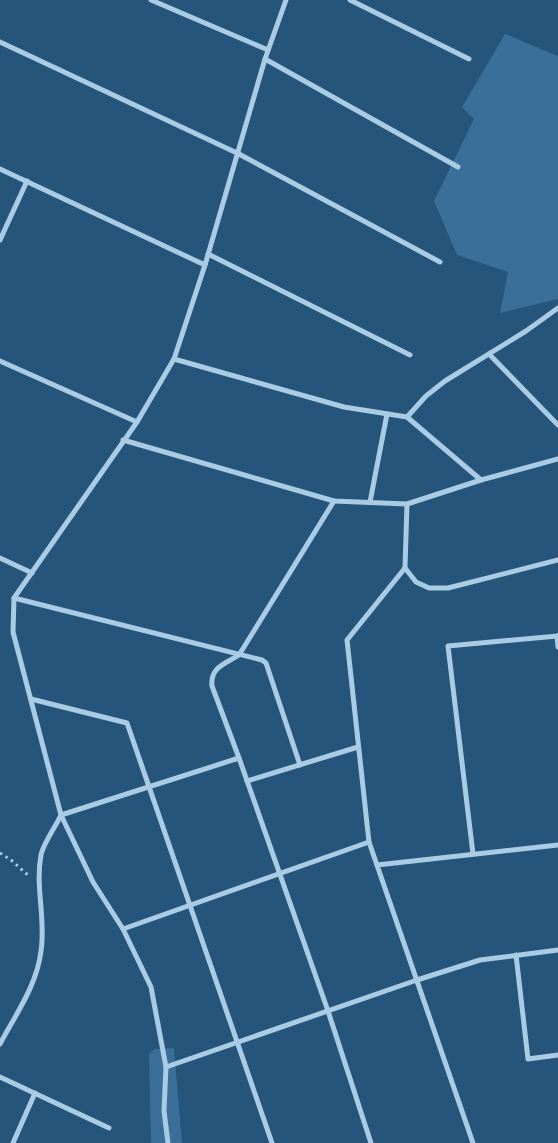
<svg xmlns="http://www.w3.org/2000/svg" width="558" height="1143" font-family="'DejaVu Sans',sans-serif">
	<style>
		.green { fill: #396f99 }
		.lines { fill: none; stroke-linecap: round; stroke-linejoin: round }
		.path { stroke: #aacbe4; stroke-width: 3; stroke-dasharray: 2.5 4; stroke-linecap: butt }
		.street { stroke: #aacbe4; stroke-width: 5 }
	</style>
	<rect width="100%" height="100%" fill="#25557b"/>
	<g class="green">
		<path d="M 505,34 L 558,56 L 558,299 L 500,313 L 508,272 L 457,255 L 434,201 L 474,119 L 462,107 Z"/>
		<path d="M 174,1048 L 182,1143 L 151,1143 L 149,1054 L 155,1049 Z"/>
	</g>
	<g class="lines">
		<path class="path" d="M 0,853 L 11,860 L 29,876"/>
		<g class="street">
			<path d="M 151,0 L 268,50"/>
			<path d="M 350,0 L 469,59"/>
			<path d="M 0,42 L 237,153 L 440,262"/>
			<path d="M 265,59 L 458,167"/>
			<path d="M 0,169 L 205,265"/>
			<path d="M 0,240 L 27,181"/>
			<path d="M 208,254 L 410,355"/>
			<path d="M 489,354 L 558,425"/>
			<path d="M 174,359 L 344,407 L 407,417 L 481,480"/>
			<path d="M 0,361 L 137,422"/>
			<path d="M 407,417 L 426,396 L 445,381 L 526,331 L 558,308"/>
			<path d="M 123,440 L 334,501 L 407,504 L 481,480 L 558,459"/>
			<path d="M 334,501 L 239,655 C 225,664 210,667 212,686 L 239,758 L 328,1011 L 371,1143"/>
			<path d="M 370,502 L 387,414"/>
			<path d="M 407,504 L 405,568 L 416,582 L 429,588 L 448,588 L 558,560"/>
			<path d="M 0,558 L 32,573"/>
			<path d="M 405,568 L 347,640 L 369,842 L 473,1143"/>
			<path d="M 14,598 L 262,660 L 266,663 L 300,765"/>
			<path d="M 557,636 L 558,647"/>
			<path d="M 31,699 L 127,723 L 272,1143"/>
			<path d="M 247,781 L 358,747"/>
			<path d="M 473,854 L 448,646 L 558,636"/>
			<path d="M 377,865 L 558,845"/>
			<path d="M 123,929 L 369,842"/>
			<path d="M 516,955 L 528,1059 L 558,1055"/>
			<path d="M 0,1044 C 16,1014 37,985 41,951 C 46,919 35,887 41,855 C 43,844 56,826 61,815 L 239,758"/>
			<path d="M 166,1067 L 417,980 L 480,960 L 558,950"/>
			<path d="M 0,1077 L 109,1128"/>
			<path d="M 13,1143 L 35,1093"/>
			<path d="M 168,1143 L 164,1111 L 166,1067 L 151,987 L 123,929 L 93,882 L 61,815 L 13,632 L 14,598 L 137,422 L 174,359 L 205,265 L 265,59 L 286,0"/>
		</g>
	</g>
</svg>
